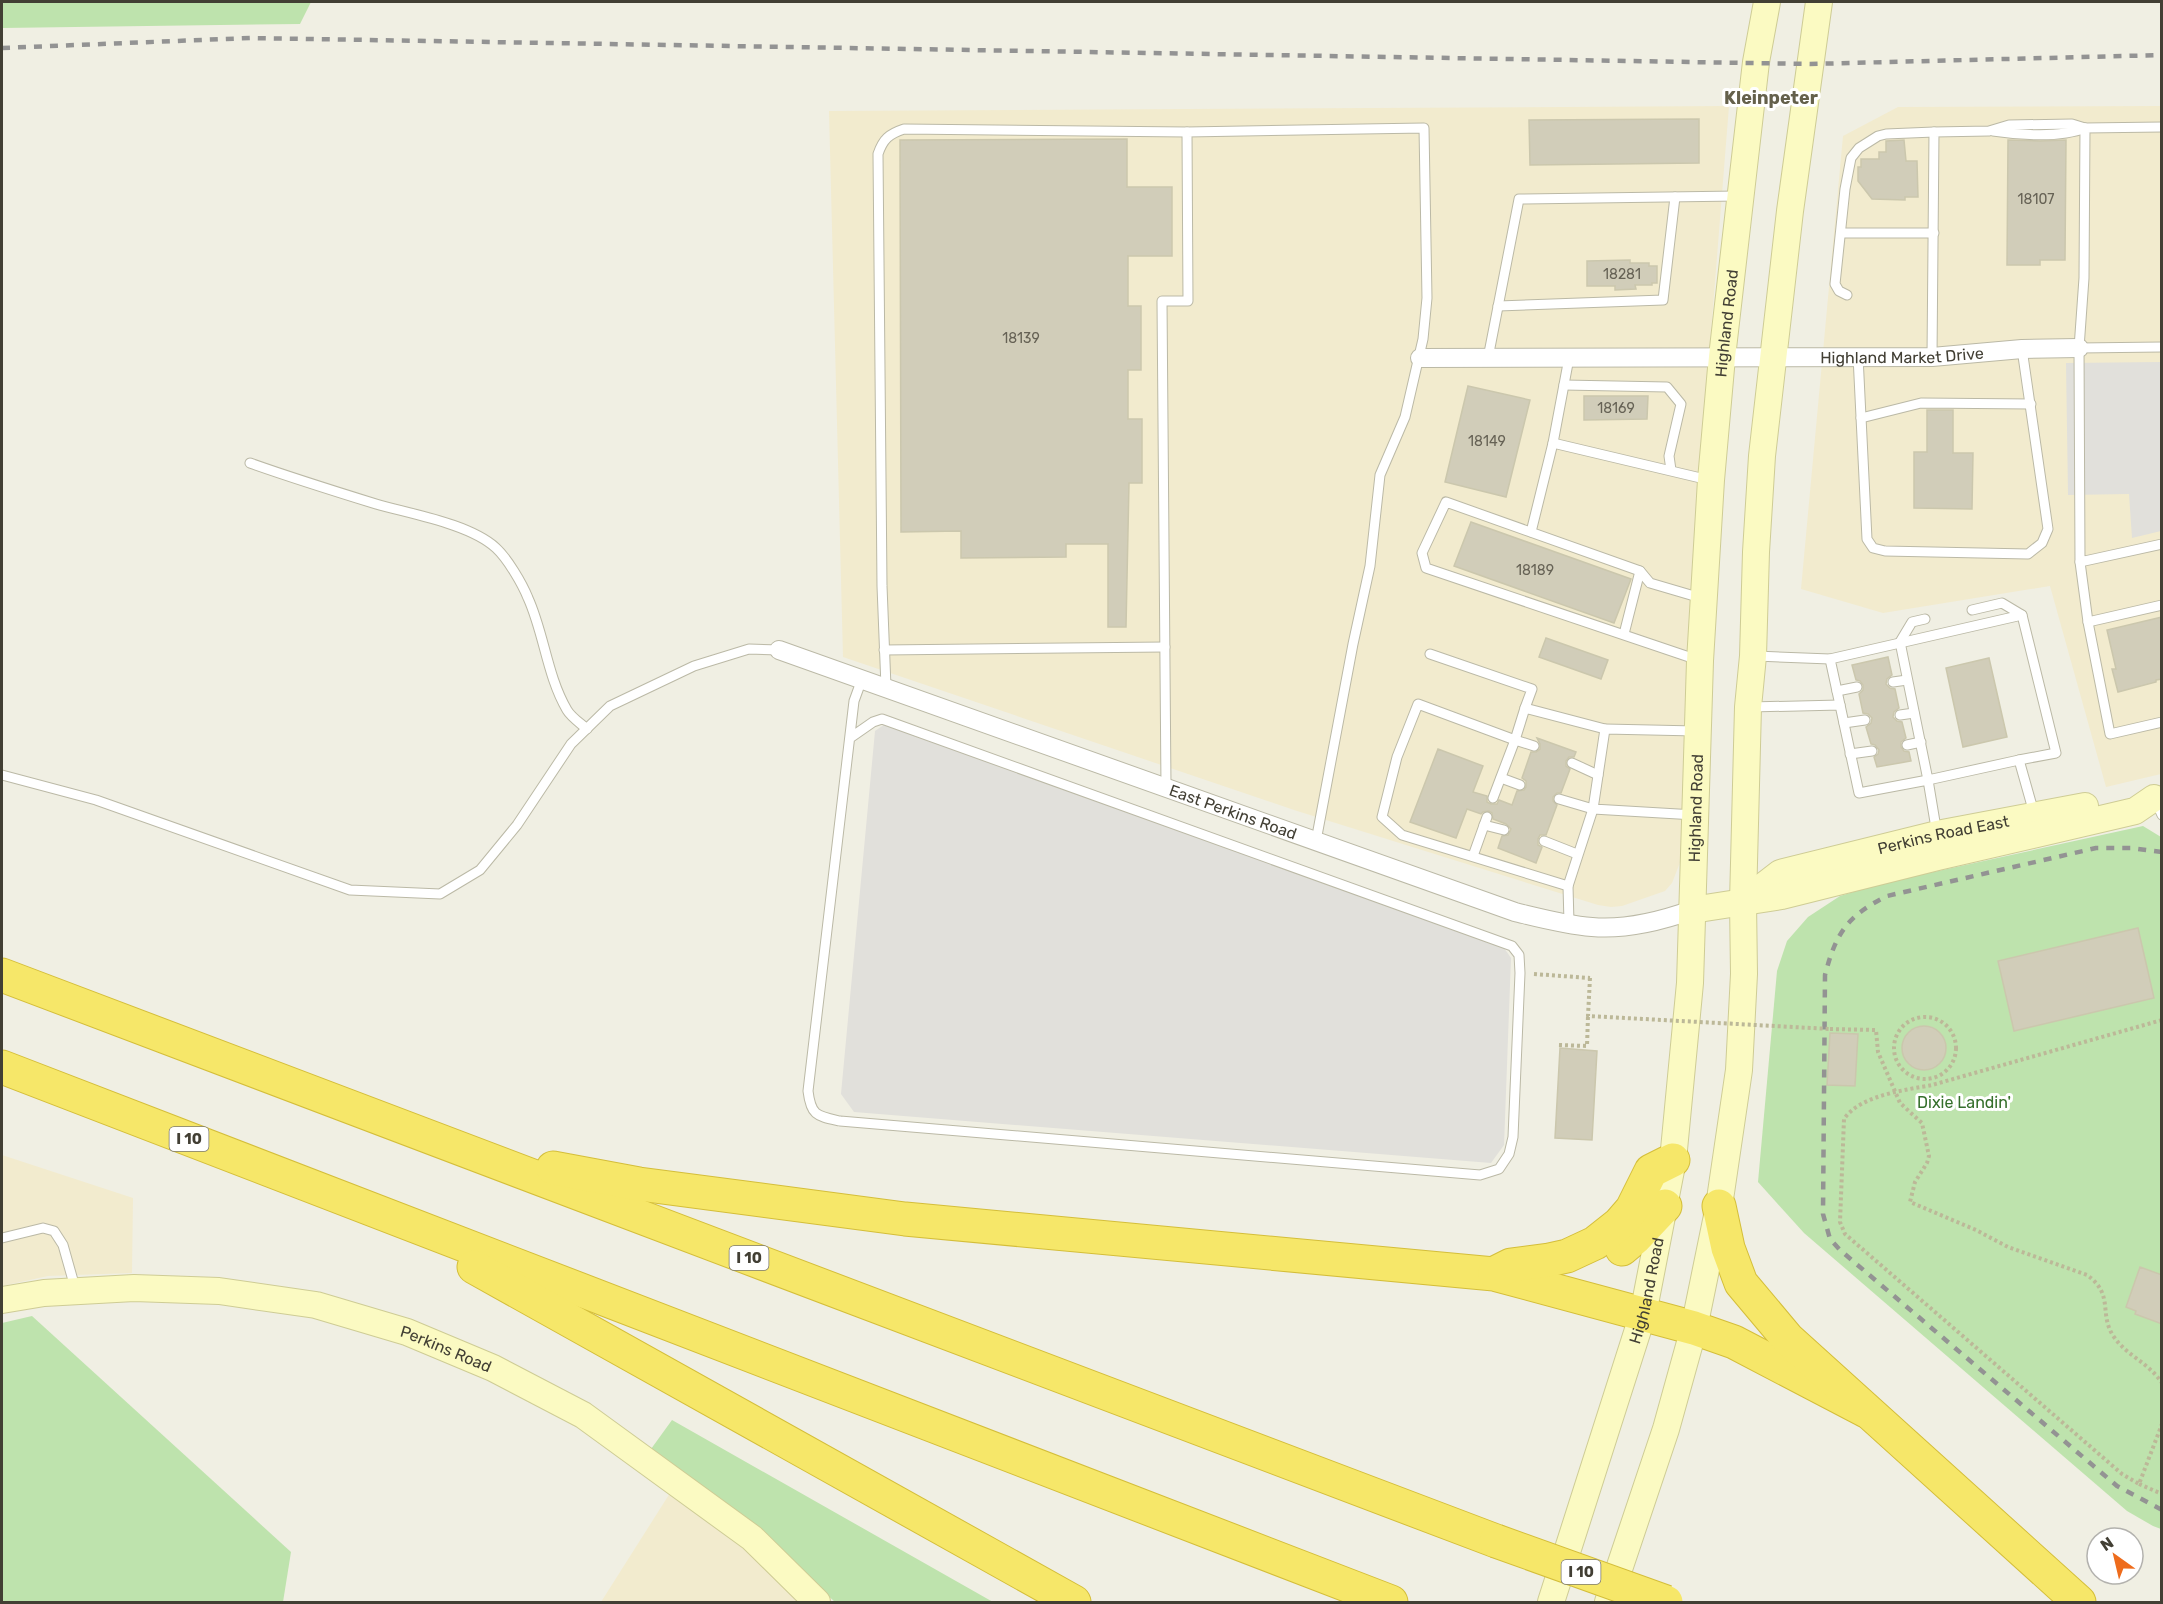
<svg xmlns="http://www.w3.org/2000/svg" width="2163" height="1604" font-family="Rubik,sans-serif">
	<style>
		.commercial { fill: #f2ebce }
		.green { fill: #bee3ad }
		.parking { fill: #e1e0db }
		.building { fill: #d1cdb9; stroke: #cbc7ad; stroke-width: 1.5 }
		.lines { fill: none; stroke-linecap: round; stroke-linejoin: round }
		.lane-casing { stroke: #bbb9a6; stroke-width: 11 }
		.street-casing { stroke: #bbb9a6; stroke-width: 20 }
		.secondary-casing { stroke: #cecc95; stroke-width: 28 }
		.highway-casing { stroke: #d4be3a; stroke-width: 35 }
		.path { stroke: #bcb898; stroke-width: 4; stroke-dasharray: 3 3; stroke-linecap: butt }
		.lane { stroke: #fff; stroke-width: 9 }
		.street { stroke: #fff; stroke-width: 18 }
		.secondary { stroke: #fbfac2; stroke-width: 26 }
		.highway { stroke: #f6e769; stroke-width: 33 }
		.rail { stroke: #939393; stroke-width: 4.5; stroke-dasharray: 8 8; stroke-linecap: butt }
		.highway-bridge-casing { stroke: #d4be3a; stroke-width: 35; stroke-linecap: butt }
		.path-bridge { stroke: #bcb898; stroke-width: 4; stroke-dasharray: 3 3; stroke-linecap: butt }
		.highway-bridge { stroke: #f6e769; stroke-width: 33 }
		.labels { text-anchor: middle; stroke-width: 6; stroke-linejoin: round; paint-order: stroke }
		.number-label { font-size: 14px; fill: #666255 }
		.shield { fill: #fff; stroke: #7b7971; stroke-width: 1.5 }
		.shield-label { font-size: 15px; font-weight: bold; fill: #423f34 }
		.street-label { font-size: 16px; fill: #423f34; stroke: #fff }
		.park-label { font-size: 16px; fill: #356f2b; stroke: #fff }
		.neighbourhood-label { font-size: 18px; font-weight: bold; fill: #64604b; stroke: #fff }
	</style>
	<rect width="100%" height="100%" fill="#f0efe3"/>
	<g class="commercial">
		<path d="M 1729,106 L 1695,533 L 1681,860 L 1672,883 L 1665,891 L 1622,906 L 1611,907 L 1598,905 L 1294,810 L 843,657 L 829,111 Z"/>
		<path d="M 2161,106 L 2161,774 L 2106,787 L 2050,586 L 1883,613 L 1801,589 L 1843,136 L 1898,107 Z"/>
		<path d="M 2,1155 L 133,1198 L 132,1273 L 48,1276 L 2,1286 Z"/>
		<path d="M 677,1482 L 812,1602 L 601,1602 Z"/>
	</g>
	<g class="green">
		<path d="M 2,2 L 311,2 L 300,24 L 2,28 Z"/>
		<path d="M 2143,826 L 2161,837 L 2161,1529 L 2153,1526 L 2127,1511 L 1804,1233 L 1758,1182 L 1777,971 L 1787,941 L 1808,917 L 1840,896 L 1883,883 Z"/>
		<path d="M 32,1316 L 291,1552 L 283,1602 L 2,1602 L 2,1323 Z"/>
		<path d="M 672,1420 L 993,1602 L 835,1602 L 736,1512 L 651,1449 Z"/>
	</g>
	<g class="parking">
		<path d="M 2161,362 L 2161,531 L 2132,538 L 2129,494 L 2068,495 L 2066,363 Z"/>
		<path d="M 885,724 L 1502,945 L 1511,958 L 1504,1145 L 1491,1163 L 854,1112 L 841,1094 L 875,731 Z"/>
	</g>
	<g class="building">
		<path d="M 1699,119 L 1699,163 L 1530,165 L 1529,120 Z"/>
		<path d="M 1127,139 L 1127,187 L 1172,187 L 1172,256 L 1128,256 L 1128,306 L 1141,306 L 1141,370 L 1128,370 L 1128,419 L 1142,419 L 1142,483 L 1129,483 L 1126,627 L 1108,627 L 1108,544 L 1066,544 L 1066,557 L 961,558 L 961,531 L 901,532 L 900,140 Z"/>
		<path d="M 1904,140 L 1906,161 L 1917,161 L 1918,197 L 1905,197 L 1905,200 L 1872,199 L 1858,181 L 1858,167 L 1861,167 L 1861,159 L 1879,159 L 1879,152 L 1886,152 L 1886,141 Z"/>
		<path d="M 2008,140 L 2040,141 L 2066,140 L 2065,260 L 2040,260 L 2040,265 L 2007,265 Z"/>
		<path d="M 1630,260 L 1630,263 L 1649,263 L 1649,266 L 1657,266 L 1657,283 L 1652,283 L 1652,285 L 1635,285 L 1636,289 L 1615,290 L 1615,286 L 1587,286 L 1587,261 Z"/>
		<path d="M 1468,386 L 1530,400 L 1506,497 L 1445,482 Z"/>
		<path d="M 1584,396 L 1648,396 L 1647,419 L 1584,420 Z"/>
		<path d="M 1927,410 L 1953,410 L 1953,453 L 1973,453 L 1972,509 L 1914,508 L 1914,452 L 1927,452 Z"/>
		<path d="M 1471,522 L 1631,579 L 1614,623 L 1454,566 Z"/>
		<path d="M 2162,617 L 2162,679 L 2156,680 L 2156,682 L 2118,692 L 2112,669 L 2116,669 L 2107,630 Z"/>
		<path d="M 1546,638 L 1608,660 L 1601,679 L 1539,657 Z"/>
		<path d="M 1888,657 L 1892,675 L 1887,679 L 1886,684 L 1890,688 L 1895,689 L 1899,708 L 1894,712 L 1893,717 L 1897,721 L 1902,722 L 1906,738 L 1901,742 L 1901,747 L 1904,751 L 1909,752 L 1911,761 L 1877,767 L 1874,757 L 1878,754 L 1879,750 L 1875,745 L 1871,744 L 1866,727 L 1871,723 L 1872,718 L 1868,714 L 1863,713 L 1859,694 L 1863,690 L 1863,685 L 1860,681 L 1856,680 L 1852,665 Z"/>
		<path d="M 1989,658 L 2007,737 L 1963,747 L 1946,668 Z"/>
		<path d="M 1537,738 L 1576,752 L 1574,757 L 1569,757 L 1566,761 L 1566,766 L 1570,769 L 1561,793 L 1557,793 L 1553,797 L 1553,801 L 1557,805 L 1546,835 L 1540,835 L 1538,839 L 1538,845 L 1542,847 L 1536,863 L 1498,848 L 1502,836 L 1508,835 L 1511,829 L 1506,824 L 1493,819 L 1492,813 L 1489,811 L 1483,812 L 1481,814 L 1467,809 L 1456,838 L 1410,822 L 1438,749 L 1483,766 L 1473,792 L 1487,796 L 1487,802 L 1491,804 L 1497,804 L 1499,800 L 1512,805 L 1517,791 L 1524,790 L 1526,787 L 1526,781 L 1522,778 L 1531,752 L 1536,752 L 1540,749 L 1540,744 Z"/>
		<path d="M 2138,928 L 2154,998 L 2014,1031 L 1998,961 Z"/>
		<circle cx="1924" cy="1048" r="22"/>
		<path d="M 1830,1033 L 1858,1034 L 1855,1086 L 1827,1085 Z"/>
		<path d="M 1560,1048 L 1597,1051 L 1592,1140 L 1555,1138 Z"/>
		<path d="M 2140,1267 L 2162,1275 L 2162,1324 L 2135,1314 L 2136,1311 L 2126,1307 Z"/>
	</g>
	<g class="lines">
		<defs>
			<g id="lane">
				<path d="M 2162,127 L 2085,128 L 2084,278 L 2079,348 L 2080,562 L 2162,544"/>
				<path d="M 1993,131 C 2019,135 2061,138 2085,128"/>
				<path d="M 1841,233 L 1934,233"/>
				<path d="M 1847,295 L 1839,291 L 1835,284 L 1845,189 L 1851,158 L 1859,148 L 1878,136 L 1886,134 L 1934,132"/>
				<path d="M 1498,306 L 1663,300 L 1675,197"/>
				<path d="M 2079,348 L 2162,347"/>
				<path d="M 1858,356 L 1867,539 L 1873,548 L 1885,551 L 2028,554 L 2042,543 L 2048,529 L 2022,349"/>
				<path d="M 1932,357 L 1934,132 L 1989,131 L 2009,125 L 2072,124 L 2085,128"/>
				<path d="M 1488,358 L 1519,199 L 1738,196"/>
				<path d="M 1569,358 L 1553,443 L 1709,480"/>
				<path d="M 1564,385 L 1667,387 L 1681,404 L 1669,456 L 1671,470"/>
				<path d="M 1861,418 L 1921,403 L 2031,404"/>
				<path d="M 250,463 C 292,478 334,491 376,504 C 411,514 470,524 496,548 C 507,558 522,583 528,598 C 544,633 547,676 567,710 C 571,717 580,723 587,729"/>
				<path d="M 1531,532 L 1553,443"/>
				<path d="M 2080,562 L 2088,622 L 2110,734 L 2162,722"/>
				<path d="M 1972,610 L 2002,603 L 2022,615"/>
				<path d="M 1925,619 L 1912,622 L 1900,642 L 1928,780 L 2019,760 L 2034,813"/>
				<path d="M 2088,622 L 2162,605"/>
				<path d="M 1624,634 L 1640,571"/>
				<path d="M 884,650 L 1165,647"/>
				<path d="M 1430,654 L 1532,689 L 1525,708"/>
				<path d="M 1756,656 L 1830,659"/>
				<path d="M 1698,660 L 1426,568 L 1422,553 L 1446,502 L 1640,571 L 1650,583 L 1701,598"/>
				<path d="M 1893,682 L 1907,680"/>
				<path d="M 886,687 L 882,586 L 878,154 C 883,139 889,134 904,129 L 1187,132"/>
				<path d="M 1837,691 L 1857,687"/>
				<path d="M 1840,705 L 1830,659 L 2022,615 L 2056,753 L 2019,760"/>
				<path d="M 1750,707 L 1840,705 L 1859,793 L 1928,780 L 1937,834"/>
				<path d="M 1900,715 L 1914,713"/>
				<path d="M 1844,723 L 1865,720"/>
				<path d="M 850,738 L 873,722 L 882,719 L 1512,946 L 1519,955 L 1520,973 L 1513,1137 L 1509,1154 L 1499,1169 L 1480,1175 L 840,1121 C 817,1116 811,1116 808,1091 L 854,701 L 862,679"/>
				<path d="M 1907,745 L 1921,742"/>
				<path d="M 1850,754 L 1872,751"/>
				<path d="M 1572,763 L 1598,775"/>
				<path d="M 2,775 L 96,800 L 350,890 L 440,894 L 480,870 L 517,825 L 571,744 L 610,706 L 694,666 L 749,649 L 779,650"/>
				<path d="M 1501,778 L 1520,785"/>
				<path d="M 1166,787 L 1162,301 L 1188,301 L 1187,132 L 1424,128 L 1427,298 L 1423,339 L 1405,417 L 1380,475 L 1370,566 L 1353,644 L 1316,841"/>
				<path d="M 1493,798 L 1515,740 L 1534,746"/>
				<path d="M 1559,799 L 1593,809 L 1568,886 L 1569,923"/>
				<path d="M 2155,800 L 2162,815"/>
				<path d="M 1695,815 L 1593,809 L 1605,729 L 1696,731"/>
				<path d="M 1484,825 L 1504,830"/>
				<path d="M 1544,841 L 1577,854"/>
				<path d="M 1473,856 L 1487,817"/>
				<path d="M 1568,886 L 1402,835 L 1382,817 L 1397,757 L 1418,704 L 1515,740 L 1525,708 L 1605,729"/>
				<path d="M 2,1238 L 43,1228 L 54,1231 L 63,1245 L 76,1291"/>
			</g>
			<g id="street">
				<path id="s1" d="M 1420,358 L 1932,357 L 2022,349 L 2079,348"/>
				<path id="s2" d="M 779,650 L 1515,912 C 1540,918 1566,925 1592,927 C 1626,930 1661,921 1692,910"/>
			</g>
			<g id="secondary">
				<path id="s3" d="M 1745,900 L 1780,873 L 1937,834 L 2085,806"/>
				<path d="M 1692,910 L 1782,896 L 1938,857 L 2135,811 L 2154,798"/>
				<path id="s4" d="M 2,1300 L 44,1293 L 134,1288 L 219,1291 L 316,1305 L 407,1332 L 493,1368 L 583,1415 L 752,1538 L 817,1602"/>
				<path id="s5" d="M 1551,1602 L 1643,1314 L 1673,1160 L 1690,983 L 1700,661 L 1711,480 L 1722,357 L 1756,62 L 1767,2"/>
				<path d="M 1608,1602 L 1666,1429 L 1694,1328 L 1719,1206 L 1739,1070 L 1744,974 L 1743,902 L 1748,707 L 1753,656 L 1756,552 L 1762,456 L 1790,211 L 1819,2"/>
			</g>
			<g id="highway">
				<path d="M 2,975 L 1496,1541"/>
				<path d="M 2,1067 L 1391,1602"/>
				<path d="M 553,1168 L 639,1184 L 905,1219 L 1494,1274 L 1694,1328 L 1734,1342 L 1866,1411"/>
				<path d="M 1719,1206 L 1728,1248 L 1741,1283 L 1788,1339 L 2079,1602"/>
				<path d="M 1622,1249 L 1635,1238 L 1665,1206"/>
				<path d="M 474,1267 L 1074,1602"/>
				<path d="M 1495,1273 L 1511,1265 L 1549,1260 L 1567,1256 L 1595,1243 L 1619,1224 L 1632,1209 L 1651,1171 L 1673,1160"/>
			</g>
		</defs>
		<use href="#lane" class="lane-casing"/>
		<use href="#street" class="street-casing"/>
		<use href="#secondary" class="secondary-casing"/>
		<use href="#highway" class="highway-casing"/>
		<g class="path">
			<path d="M 1534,974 L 1590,978"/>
			<circle cx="1925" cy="1048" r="31"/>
			<path d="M 2162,1020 L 1932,1085 C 1906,1090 1860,1095 1844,1119 L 1840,1222 L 1845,1234 L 2122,1474 L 2139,1484 L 2162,1424"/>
			<path d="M 1830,1029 L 1876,1030 L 1878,1052 L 1900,1103 L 1922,1123 L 1929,1156 L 1927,1163 L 1915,1182 L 1910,1202 L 1976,1230 L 2008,1247 L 2087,1275 C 2115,1295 2098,1314 2114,1337 C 2127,1356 2148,1362 2162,1383"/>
			<path d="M 1559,1045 L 1587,1046 L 1588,1016"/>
			<path d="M 2139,1484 L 2162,1494"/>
		</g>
		<use href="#lane" class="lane"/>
		<use href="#street" class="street"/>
		<use href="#secondary" class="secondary"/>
		<use href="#highway" class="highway"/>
		<g class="rail">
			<path d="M 2,48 L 250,38 L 1810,64 L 2162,55"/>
			<path d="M 2162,852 L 2131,848 L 2096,848 L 1887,896 C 1847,916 1836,933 1825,975 L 1823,1214 L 1830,1239 L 1840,1250 L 2117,1486 L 2162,1510"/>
		</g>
		<defs>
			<path id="highway-bridge" d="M 1496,1541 L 1666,1602"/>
		</defs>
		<use href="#highway-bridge" class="highway-bridge-casing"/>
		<path class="path-bridge" d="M 1590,978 L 1588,1016 L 1830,1029"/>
		<use href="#highway-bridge" class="highway-bridge"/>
	</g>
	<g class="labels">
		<g class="number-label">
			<text x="2036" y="204">18107</text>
			<text x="1622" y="279">18281</text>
			<text x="1021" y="343">18139</text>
			<text x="1616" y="413">18169</text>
			<text x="1487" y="446">18149</text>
			<text x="1535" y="575">18189</text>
		</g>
		<g class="shield">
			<rect x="169.5" y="1127" width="39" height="24" rx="4.5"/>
			<rect x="729.5" y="1246" width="39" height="24" rx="4.5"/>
			<rect x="1561.5" y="1560" width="39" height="24" rx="4.5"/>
		</g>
		<g class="shield-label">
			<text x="189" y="1144">I 10</text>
			<text x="749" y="1263">I 10</text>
			<text x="1581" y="1577">I 10</text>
		</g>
		<g class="street-label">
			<text dy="6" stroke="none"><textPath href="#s5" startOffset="1298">Highland Road</textPath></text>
			<text dy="6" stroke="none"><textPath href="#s1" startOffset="482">Highland Market Drive</textPath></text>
			<text dy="6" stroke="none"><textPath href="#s5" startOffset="812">Highland Road</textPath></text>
			<text dy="6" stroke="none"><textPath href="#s2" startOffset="482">East Perkins Road</textPath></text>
			<text dy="6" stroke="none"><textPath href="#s3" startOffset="212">Perkins Road East</textPath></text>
			<text dy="6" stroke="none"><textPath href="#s5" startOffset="326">Highland Road</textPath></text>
			<text dy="6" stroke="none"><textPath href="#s4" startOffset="453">Perkins Road</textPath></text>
		</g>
		<g class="park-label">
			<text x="1964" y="1108">Dixie Landin'</text>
		</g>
		<g class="neighbourhood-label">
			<text x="1771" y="104">Kleinpeter</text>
		</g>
	</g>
	<rect width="2163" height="1604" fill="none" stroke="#423f34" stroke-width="6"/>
	<g transform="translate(2115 1556) rotate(326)"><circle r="28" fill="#ffffff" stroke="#b3b2ae" stroke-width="1.5"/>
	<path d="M0-4.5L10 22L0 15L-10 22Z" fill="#ee6c1c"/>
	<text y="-9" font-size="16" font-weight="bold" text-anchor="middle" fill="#423f34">N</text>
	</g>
</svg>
